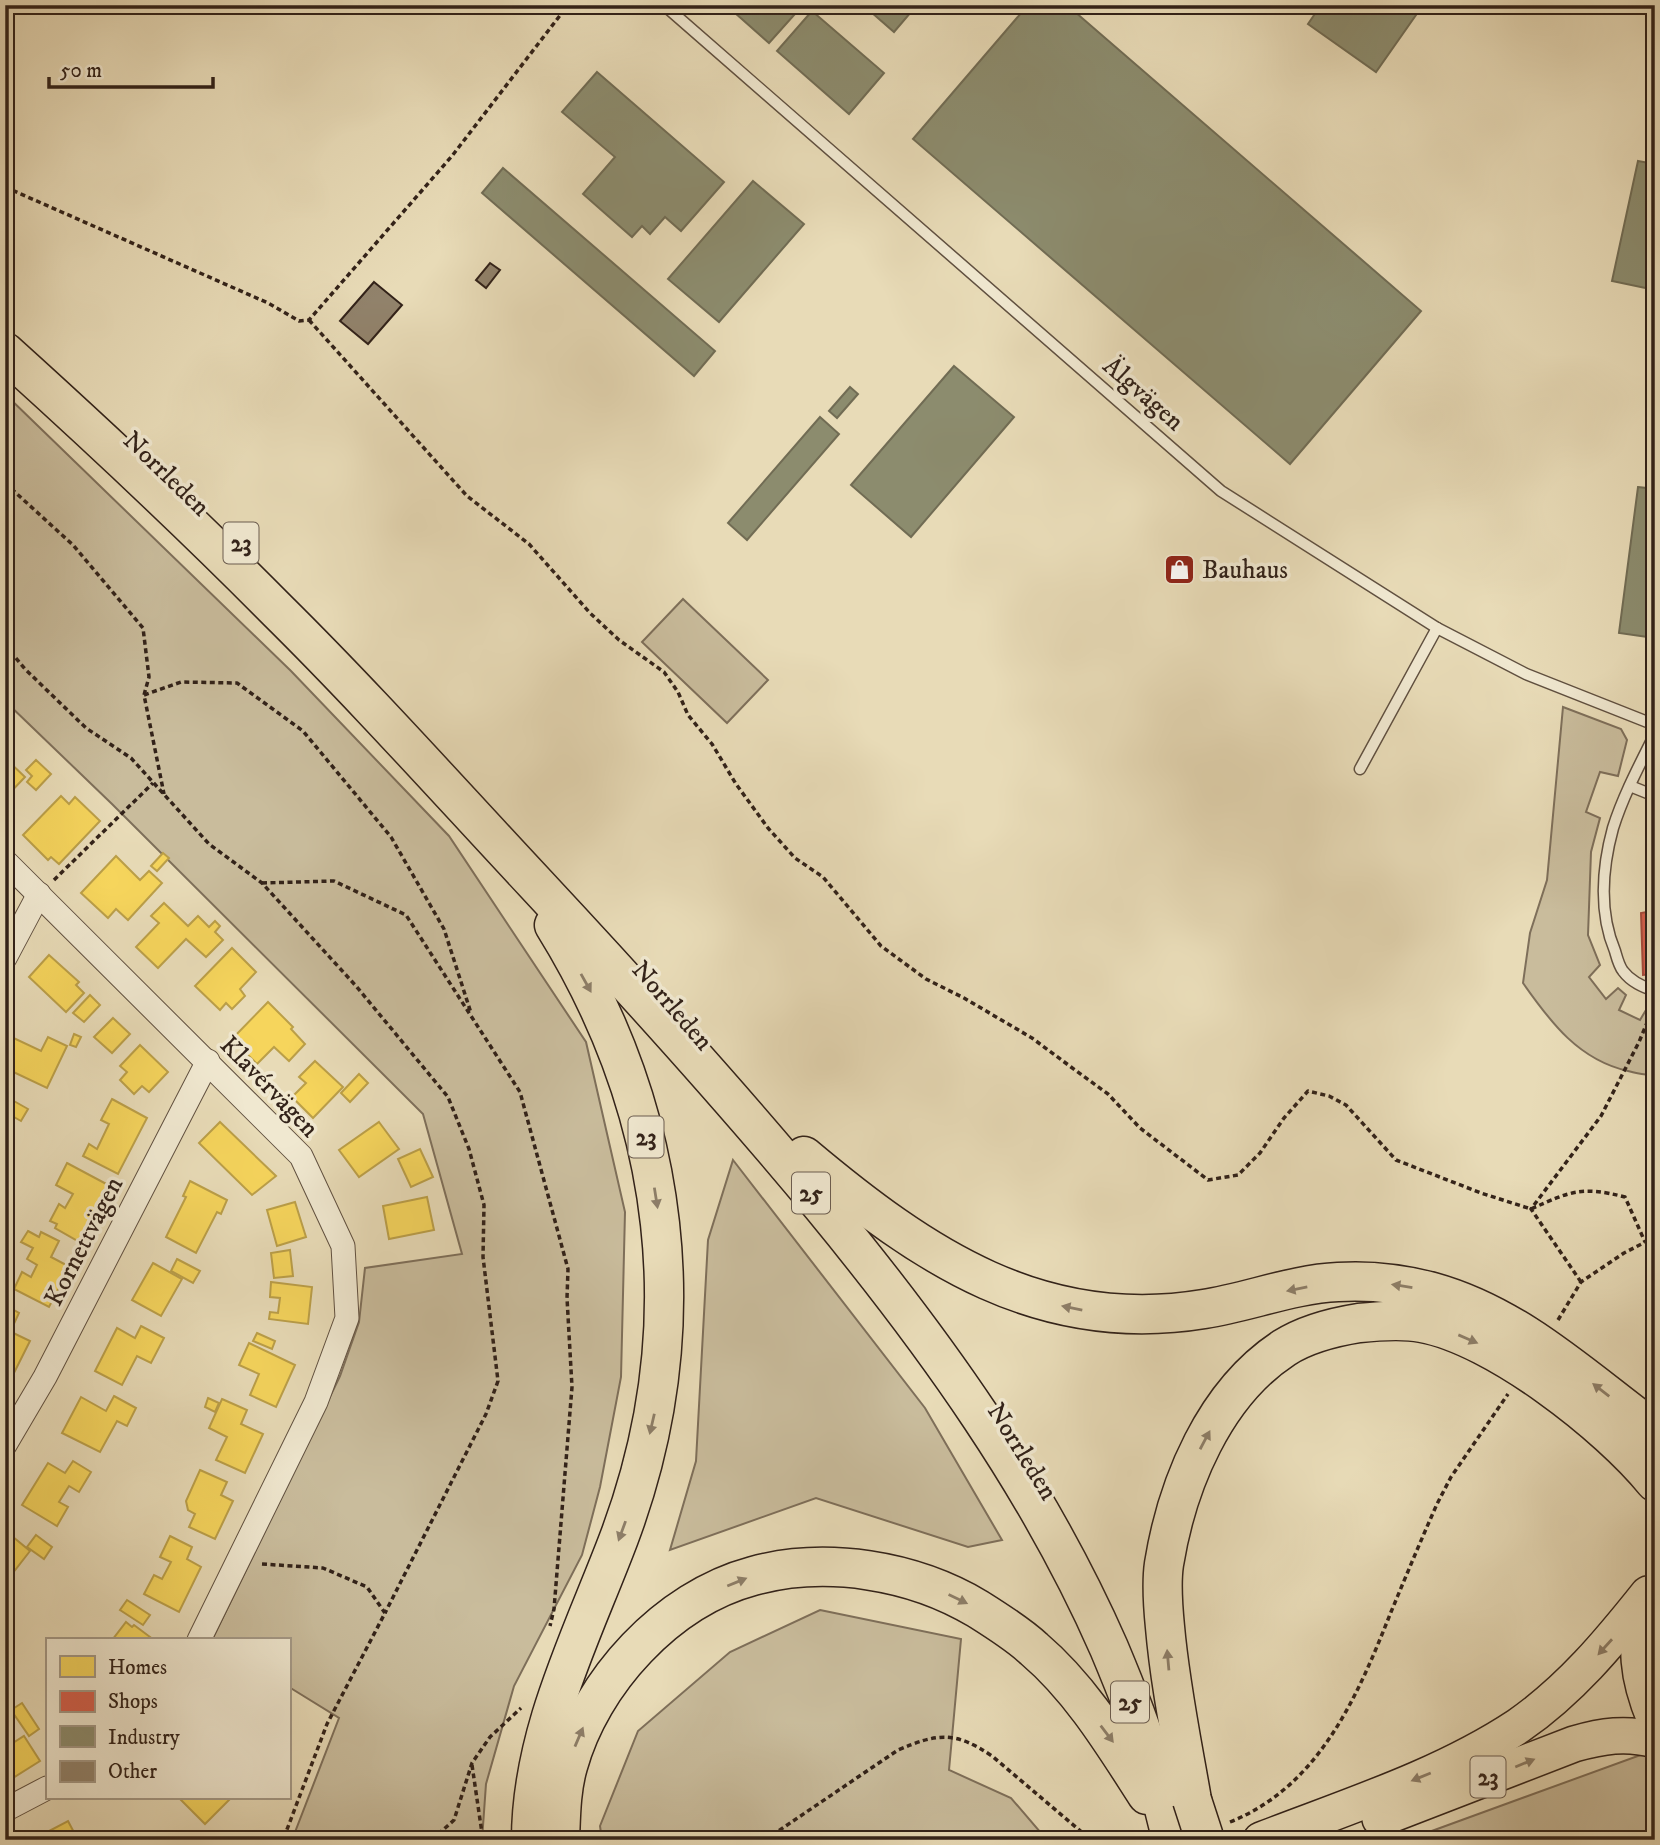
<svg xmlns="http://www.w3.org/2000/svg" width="1660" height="1845" font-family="'IM FELL DW Pica',serif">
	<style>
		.green { fill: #c9bc9c; stroke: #7e6f5a; stroke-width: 2 }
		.homes { fill: #f6d55c; stroke: #bb9f48; stroke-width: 2 }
		.shops { fill: #d6604d; stroke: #a54d3d; stroke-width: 2 }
		.industry { fill: #8c8c6e; stroke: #716c54; stroke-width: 2 }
		.building { fill: #91826b; stroke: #322219; stroke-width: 2 }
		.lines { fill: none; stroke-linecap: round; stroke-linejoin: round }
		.lane-casing { stroke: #605040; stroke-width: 13 }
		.street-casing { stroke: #605040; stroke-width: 25 }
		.primary-casing { stroke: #322219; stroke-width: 38 }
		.highway-casing { stroke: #322219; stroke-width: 41 }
		.path { stroke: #322219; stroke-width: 3.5; stroke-dasharray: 5 3.5; stroke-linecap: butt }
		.lane { stroke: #f0e8d0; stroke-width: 10 }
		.street { stroke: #f0e8d0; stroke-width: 23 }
		.primary { stroke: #e8dbb7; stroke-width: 35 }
		.highway { stroke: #e8dbb7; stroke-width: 38 }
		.highway-bridge-casing { stroke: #322219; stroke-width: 41; stroke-linecap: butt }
		.highway-bridge { stroke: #e8dbb7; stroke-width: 38 }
		.oneway { fill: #8d7e68 }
		.labels { text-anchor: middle; stroke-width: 7; stroke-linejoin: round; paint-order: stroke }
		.shield { fill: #f0e8d0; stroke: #6b5d50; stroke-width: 2 }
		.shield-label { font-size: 24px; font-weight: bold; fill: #322219 }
		.street-label { font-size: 26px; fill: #322219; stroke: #f0e8d0 }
		.poi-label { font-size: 26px; fill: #322219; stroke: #f0e8d0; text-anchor: start }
	</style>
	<rect width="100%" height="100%" fill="#e8dbb7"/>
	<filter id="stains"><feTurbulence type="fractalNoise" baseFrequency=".00286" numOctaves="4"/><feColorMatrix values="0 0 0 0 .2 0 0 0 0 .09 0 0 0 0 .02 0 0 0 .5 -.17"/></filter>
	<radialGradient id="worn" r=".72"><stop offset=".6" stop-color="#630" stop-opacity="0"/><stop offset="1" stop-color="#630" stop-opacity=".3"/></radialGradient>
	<g class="green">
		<path d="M 5,394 L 291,671 L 449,836 L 586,1042 L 625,1212 L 621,1377 L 600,1487 L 582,1555 L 514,1686 L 486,1784 L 482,1840 L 292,1840 L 339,1718 L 289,1687 L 289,1640 L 212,1640 L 340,1376 L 359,1322 L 365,1268 L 462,1254 L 423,1114 L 112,804 L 5,701 Z"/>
		<path d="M 683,599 L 768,680 L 727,723 L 642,642 Z"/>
		<path d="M 1563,707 L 1621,729 L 1627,740 L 1618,776 L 1600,772 L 1586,812 L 1600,818 L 1591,852 L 1588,935 L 1600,965 L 1589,977 L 1606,999 L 1618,988 L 1626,995 L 1619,1010 L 1640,1020 L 1649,1005 L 1655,1007 L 1655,1074 C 1645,1076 1637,1073 1628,1071 C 1579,1060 1551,1023 1523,983 L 1530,933 L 1547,880 Z"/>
		<path d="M 733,1160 L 925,1408 L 1002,1540 L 968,1547 L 816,1498 L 670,1550 L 696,1461 L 708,1240 Z"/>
		<path d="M 820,1610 L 961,1639 L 949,1770 L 1011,1798 L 1047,1840 L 602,1840 L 600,1826 L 638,1731 L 730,1652 Z"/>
		<path d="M 1646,1753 L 1655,1769 L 1655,1840 L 1407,1840 Z"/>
	</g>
	<g class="homes">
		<path d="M 5,758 L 25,777 L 5,798 Z"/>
		<path d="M 36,760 L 51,774 L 36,790 L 27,782 L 32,776 L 26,770 Z"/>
		<path d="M 61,796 L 69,804 L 75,797 L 100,821 L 59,864 L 51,857 L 48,860 L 23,835 Z"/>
		<path d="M 163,853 L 169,858 L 157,871 L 151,866 Z"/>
		<path d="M 116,856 L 140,880 L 149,871 L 162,883 L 128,920 L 116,909 L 108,918 L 81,893 Z"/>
		<path d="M 164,903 L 188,926 L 198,916 L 209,927 L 215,921 L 220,926 L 215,932 L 223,940 L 206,957 L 186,939 L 158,968 L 136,947 L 159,923 L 151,916 Z"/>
		<path d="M 232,948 L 256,972 L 240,989 L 245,996 L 232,1009 L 226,1003 L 220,1010 L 195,986 Z"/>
		<path d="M 49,955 L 79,982 L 76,985 L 84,993 L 66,1012 L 29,977 Z"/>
		<path d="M 90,995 L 100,1005 L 84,1022 L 73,1013 Z"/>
		<path d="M 268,1002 L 293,1027 L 291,1029 L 305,1044 L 289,1061 L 274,1047 L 257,1064 L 232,1039 Z"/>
		<path d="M 113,1018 L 130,1034 L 112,1053 L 94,1037 Z"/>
		<path d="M 5,1034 L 41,1051 L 48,1037 L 67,1046 L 47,1088 L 5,1068 Z"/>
		<path d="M 74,1034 L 81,1037 L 76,1047 L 70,1045 Z"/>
		<path d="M 140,1045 L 168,1072 L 149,1092 L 142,1086 L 134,1094 L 120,1080 L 127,1072 L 120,1066 Z"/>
		<path d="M 315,1061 L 343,1087 L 313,1118 L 292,1097 L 306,1083 L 299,1077 Z"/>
		<path d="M 359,1074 L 368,1083 L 350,1102 L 341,1093 Z"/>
		<path d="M 5,1096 L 28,1109 L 21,1121 L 5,1112 Z"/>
		<path d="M 112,1099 L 147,1118 L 118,1174 L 83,1156 L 89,1144 L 97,1149 L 109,1124 L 101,1120 Z"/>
		<path d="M 220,1122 L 276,1176 L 252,1195 L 199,1143 Z"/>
		<path d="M 379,1122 L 399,1149 L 359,1177 L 339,1150 Z"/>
		<path d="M 420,1149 L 433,1177 L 411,1187 L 398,1159 Z"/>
		<path d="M 67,1163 L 112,1187 L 83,1244 L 55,1228 L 57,1224 L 50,1221 L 59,1204 L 65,1208 L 73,1194 L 56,1185 Z"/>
		<path d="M 190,1181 L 227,1200 L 221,1214 L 217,1212 L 196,1253 L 166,1237 L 186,1197 L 183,1196 Z"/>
		<path d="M 427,1197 L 434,1230 L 389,1239 L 383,1206 Z"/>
		<path d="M 295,1202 L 306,1237 L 277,1246 L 267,1210 Z"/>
		<path d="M 28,1231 L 39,1237 L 41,1232 L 59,1241 L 51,1257 L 70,1267 L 49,1307 L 14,1289 L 22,1272 L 31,1277 L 37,1265 L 27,1259 L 33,1248 L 21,1242 Z"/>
		<path d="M 290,1250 L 293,1276 L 274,1278 L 271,1253 Z"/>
		<path d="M 177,1259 L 200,1271 L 193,1283 L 171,1271 Z"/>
		<path d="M 153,1263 L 182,1279 L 161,1316 L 132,1300 Z"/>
		<path d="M 271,1282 L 312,1287 L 308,1324 L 269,1319 L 270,1312 L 278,1313 L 280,1298 L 270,1297 Z"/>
		<path d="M 5,1305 L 19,1313 L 13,1326 L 5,1322 Z"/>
		<path d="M 141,1326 L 164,1338 L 151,1363 L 137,1356 L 122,1385 L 95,1371 L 117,1328 L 135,1338 Z"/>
		<path d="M 5,1329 L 30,1341 L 13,1375 L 5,1371 Z"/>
		<path d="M 257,1333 L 275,1341 L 272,1349 L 253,1341 Z"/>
		<path d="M 249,1343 L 295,1365 L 276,1407 L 250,1395 L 259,1374 L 239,1365 Z"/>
		<path d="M 114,1396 L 136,1408 L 127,1426 L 117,1421 L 100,1452 L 62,1433 L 81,1397 L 106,1411 Z"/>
		<path d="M 208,1398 L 219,1403 L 215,1412 L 205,1407 Z"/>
		<path d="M 222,1399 L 247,1410 L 241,1424 L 263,1434 L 245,1473 L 216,1460 L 227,1437 L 209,1428 Z"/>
		<path d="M 73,1461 L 91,1472 L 79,1492 L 69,1486 L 59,1502 L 68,1507 L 57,1526 L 22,1505 L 48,1463 L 65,1473 Z"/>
		<path d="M 200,1470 L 227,1482 L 221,1495 L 233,1501 L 215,1539 L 189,1527 L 195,1514 L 188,1510 L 186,1501 Z"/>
		<path d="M 7,1532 L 30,1551 L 5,1583 L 5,1535 Z"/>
		<path d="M 36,1535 L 52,1547 L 44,1559 L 27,1547 Z"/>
		<path d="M 170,1536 L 192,1547 L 187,1559 L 201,1567 L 179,1612 L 144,1594 L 154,1575 L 162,1579 L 171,1562 L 160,1557 Z"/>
		<path d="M 127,1600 L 150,1615 L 143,1625 L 120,1610 Z"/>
		<path d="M 126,1622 L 132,1627 L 134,1625 L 154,1640 L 115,1640 L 113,1639 Z"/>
		<path d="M 22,1703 L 39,1729 L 29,1736 L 11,1710 Z"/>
		<path d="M 24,1736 L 40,1761 L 5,1783 L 5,1748 Z"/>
		<path d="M 179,1798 L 231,1798 L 205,1824 Z"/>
		<path d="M 68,1821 L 78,1840 L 32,1840 Z"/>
	</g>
	<path class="shops" d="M 1655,865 L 1655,974 L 1643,975 L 1641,913 L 1647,912 L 1646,866 Z"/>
	<g class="industry">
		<path d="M 726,5 L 803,5 L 769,43 Z"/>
		<path d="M 863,5 L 917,5 L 894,32 Z"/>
		<path d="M 1028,5 L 1067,5 L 1421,311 L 1290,464 L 913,139 Z"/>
		<path d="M 1321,5 L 1423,5 L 1376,72 L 1308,24 Z"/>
		<path d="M 812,11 L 884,73 L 849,114 L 777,51 Z"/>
		<path d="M 597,72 L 724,182 L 681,231 L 665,217 L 650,234 L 642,226 L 632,237 L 583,194 L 615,157 L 562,112 Z"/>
		<path d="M 1638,161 L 1655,164 L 1655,290 L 1612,281 Z"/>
		<path d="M 503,168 L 715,351 L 694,376 L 482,193 Z"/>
		<path d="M 753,181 L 804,224 L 719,322 L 668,279 Z"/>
		<path d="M 954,366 L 1014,417 L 911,537 L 851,485 Z"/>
		<path d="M 850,387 L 858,394 L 837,418 L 829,411 Z"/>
		<path d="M 820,417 L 839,434 L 747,540 L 728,523 Z"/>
		<path d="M 1638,487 L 1655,489 L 1655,638 L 1619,633 Z"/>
	</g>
	<g class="building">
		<path d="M 490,263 L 500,270 L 486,288 L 476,280 Z"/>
		<path d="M 374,282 L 402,305 L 368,344 L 340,321 Z"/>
	</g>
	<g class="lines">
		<defs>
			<g id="lane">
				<path d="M 664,5 L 1221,491 L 1437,628 L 1526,674 L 1655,725"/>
				<path d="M 1655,734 C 1640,764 1623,796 1613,828 C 1602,868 1599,913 1615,951 C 1617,958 1619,966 1623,971 C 1631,982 1643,987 1655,991"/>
				<path d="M 1360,769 L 1437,628"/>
				<path d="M 1630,786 L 1655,796"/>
			</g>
			<g id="street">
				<path d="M 5,861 L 301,1156 L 343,1246 L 347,1318 L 316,1402 L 199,1640"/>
				<path d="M 5,958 L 39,894"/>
				<path d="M 5,1445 L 45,1377 L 208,1061"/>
				<path d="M 5,1810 L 47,1788"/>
			</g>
			<g id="primary">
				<path d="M 1646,1601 C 1634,1646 1637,1677 1655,1720"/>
				<path d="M 1380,1819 L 1574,1744 C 1602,1736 1626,1732 1655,1740"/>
				<path d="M 1261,1840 C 1346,1807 1441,1777 1518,1726 C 1570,1690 1609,1643 1648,1594"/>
			</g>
			<g id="highway">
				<path d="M 5,352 C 98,436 189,521 277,610 C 366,698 449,791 535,883 C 633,988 730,1095 822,1206 C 934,1342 1038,1486 1109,1648 C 1125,1686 1141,1726 1153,1765 C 1160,1790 1165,1815 1172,1840"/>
				<path d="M 804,1156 C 923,1256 1041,1336 1204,1309 C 1249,1302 1293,1284 1338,1282 C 1369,1280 1403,1284 1433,1292 C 1519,1316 1584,1379 1655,1431"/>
				<path d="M 1192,1800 C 1182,1742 1170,1685 1165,1627 C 1163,1607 1161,1584 1164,1564 C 1177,1484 1214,1394 1284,1348 C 1306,1334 1334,1327 1359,1323 C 1379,1321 1402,1319 1422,1323 C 1495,1336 1609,1425 1655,1482"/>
				<path d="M 531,1840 C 531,1733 582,1636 619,1538 C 698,1328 671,1114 554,925"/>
				<path d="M 560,1840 C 561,1816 561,1790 568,1766 C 591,1682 667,1599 753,1576 C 826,1556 913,1570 978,1609 C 997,1621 1018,1634 1034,1649 C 1081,1689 1114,1744 1147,1795"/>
			</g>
		</defs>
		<use href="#lane" class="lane-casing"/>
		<use href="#street" class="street-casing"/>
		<use href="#primary" class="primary-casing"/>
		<use href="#highway" class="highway-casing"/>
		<g class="path">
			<path d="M 5,187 L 268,303 L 299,321 L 309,320 L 452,156 L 568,5"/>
			<path d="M 309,320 L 467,496 L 529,544 L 590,613 L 619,640 L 664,672 L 678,692 L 688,715 L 712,744 L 736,784 L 768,828 L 795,858 L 823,877 L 881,946 L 926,979 L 964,998 L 1032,1038 L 1071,1067 L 1108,1094 L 1140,1128 L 1208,1180 L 1238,1175 L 1260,1153 L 1284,1118 L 1308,1091 L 1329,1096 L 1346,1105 L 1396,1160 L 1481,1193 L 1531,1209 C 1571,1191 1582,1186 1625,1197 L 1645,1242"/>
			<path d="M 5,483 L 73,545 L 143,628 L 149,677 L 144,695 L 164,794"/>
			<path d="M 5,645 L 25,669 L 86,728 L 131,758 L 209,844 L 262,883 L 356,986 L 448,1097 L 469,1149 L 484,1205 L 483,1257 L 498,1381 L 486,1414 L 385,1613"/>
			<path d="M 144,695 L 181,682 L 237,683 L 303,731 L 391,837 L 444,929 L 471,1013"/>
			<path d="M 54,880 L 153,783"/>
			<path d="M 262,883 L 334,881 L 406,915 L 520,1092 L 568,1269 L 567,1298 L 572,1387 L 554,1609 L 550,1626"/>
			<path d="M 1581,1282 L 1531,1209 L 1601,1116 L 1639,1042 L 1654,1006"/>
			<path d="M 1558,1320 L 1581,1282 L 1624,1253 L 1655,1237"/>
			<path d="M 262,1564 L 323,1568 L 367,1587 L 385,1613 L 327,1724 L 283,1840"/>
			<path d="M 472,1765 L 483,1840"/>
			<path d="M 1230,1822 C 1320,1786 1358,1695 1391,1612 C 1406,1576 1421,1540 1437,1504 L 1451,1477 L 1508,1394"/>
			<path d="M 432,1840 L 454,1820 L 472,1763 L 490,1737 L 521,1708"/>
			<path d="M 765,1840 L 898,1750 C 938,1733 955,1731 992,1756 L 1091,1840"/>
		</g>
		<use href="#lane" class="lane"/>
		<use href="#street" class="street"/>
		<use href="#primary" class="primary"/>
		<use href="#highway" class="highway"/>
		<defs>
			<path id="highway-bridge" d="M 1192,1800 L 1205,1840"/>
		</defs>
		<use href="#highway-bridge" class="highway-bridge-casing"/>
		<use href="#highway-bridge" class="highway-bridge"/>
	</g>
	<defs><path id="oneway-solid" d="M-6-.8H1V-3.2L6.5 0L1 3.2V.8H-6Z" transform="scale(1.75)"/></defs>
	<g class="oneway">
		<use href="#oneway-solid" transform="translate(586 983) rotate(61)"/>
		<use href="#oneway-solid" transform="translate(656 1198) rotate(81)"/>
		<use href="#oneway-solid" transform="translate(1402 1286) rotate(-171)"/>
		<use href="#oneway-solid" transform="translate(1297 1289) rotate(169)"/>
		<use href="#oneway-solid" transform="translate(1072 1308) rotate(-169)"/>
		<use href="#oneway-solid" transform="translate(1468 1339) rotate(23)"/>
		<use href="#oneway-solid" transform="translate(1601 1390) rotate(-142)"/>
		<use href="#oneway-solid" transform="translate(652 1424) rotate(103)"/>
		<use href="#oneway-solid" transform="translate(1205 1440) rotate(-62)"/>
		<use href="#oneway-solid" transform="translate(622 1531) rotate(110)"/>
		<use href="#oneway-solid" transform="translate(737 1582) rotate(-22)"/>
		<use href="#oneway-solid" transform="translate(958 1599) rotate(26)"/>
		<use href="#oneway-solid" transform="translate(1605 1647) rotate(132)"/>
		<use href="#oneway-solid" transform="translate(1168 1660) rotate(-95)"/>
		<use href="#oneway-solid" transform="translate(1107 1734) rotate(53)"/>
		<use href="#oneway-solid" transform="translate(579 1737) rotate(-67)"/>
		<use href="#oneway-solid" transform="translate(1525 1763) rotate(-22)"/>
		<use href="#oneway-solid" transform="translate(1421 1777) rotate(158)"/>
	</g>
	<defs>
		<symbol id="shop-square" viewBox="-11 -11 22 22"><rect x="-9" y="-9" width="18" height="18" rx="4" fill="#8f2418" stroke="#f0e8d0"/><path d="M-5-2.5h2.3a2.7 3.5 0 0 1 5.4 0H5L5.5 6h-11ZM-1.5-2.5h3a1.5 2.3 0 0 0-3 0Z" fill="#fff"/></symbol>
	</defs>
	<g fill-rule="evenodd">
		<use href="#shop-square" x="1162" y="552" width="35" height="35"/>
	</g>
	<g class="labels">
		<g class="shield">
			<rect x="223.5" y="522.5" width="35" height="41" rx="5"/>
			<rect x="628.5" y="1116.5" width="35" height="41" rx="5"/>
			<rect x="792" y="1172.5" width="38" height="41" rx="5"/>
			<rect x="1111" y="1681.5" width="38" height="41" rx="5"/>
			<rect x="1470.5" y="1756.5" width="35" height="41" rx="5"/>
		</g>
		<g class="shield-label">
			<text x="241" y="551">23</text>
			<text x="646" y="1145">23</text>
			<text x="811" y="1201">25</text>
			<text x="1130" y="1710">25</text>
			<text x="1488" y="1785">23</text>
		</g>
		<g class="street-label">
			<text transform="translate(1144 393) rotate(41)" y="9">Älgvägen</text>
			<text transform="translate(167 473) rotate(44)" y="9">Norrleden</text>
			<text transform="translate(673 1005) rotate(49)" y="9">Norrleden</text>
			<text transform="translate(270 1086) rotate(46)" y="9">Klavérvägen</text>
			<text transform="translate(83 1241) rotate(-63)" y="9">Kornettvägen</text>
			<text transform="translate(1023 1451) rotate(58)" y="9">Norrleden</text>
		</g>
		<g class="poi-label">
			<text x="1202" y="578">Bauhaus</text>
		</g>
	</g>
	<rect width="1660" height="1845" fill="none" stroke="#e8dbb7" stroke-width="28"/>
	<rect x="7" y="7" width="1646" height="1831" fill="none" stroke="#322219" stroke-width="3.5"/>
	<rect x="14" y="14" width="1632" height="1817" fill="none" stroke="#322219" stroke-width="2"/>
	<rect x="46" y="1638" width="245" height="161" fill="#f0e8d0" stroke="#a49987" stroke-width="2"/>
	<rect x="60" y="1656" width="35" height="21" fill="#f6d55c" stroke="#a49987" stroke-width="2"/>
	<text x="108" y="1674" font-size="21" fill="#322219">Homes</text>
	<rect x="60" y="1691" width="35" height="21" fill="#d6604d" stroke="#a49987" stroke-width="2"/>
	<text x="108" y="1708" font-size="21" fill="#322219">Shops</text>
	<rect x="60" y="1726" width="35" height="21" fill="#8c8c6e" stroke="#a49987" stroke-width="2"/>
	<text x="108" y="1744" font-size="21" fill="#322219">Industry</text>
	<rect x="60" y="1761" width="35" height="21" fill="#91826b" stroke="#a49987" stroke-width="2"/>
	<text x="108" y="1778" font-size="21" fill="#322219">Other</text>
	<path d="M49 77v10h164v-10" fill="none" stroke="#322219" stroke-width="3.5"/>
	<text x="60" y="77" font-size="21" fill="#322219" stroke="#f0e8d0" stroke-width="5" paint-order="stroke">50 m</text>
	<rect width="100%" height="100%" filter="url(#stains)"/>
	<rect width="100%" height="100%" fill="url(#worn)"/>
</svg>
